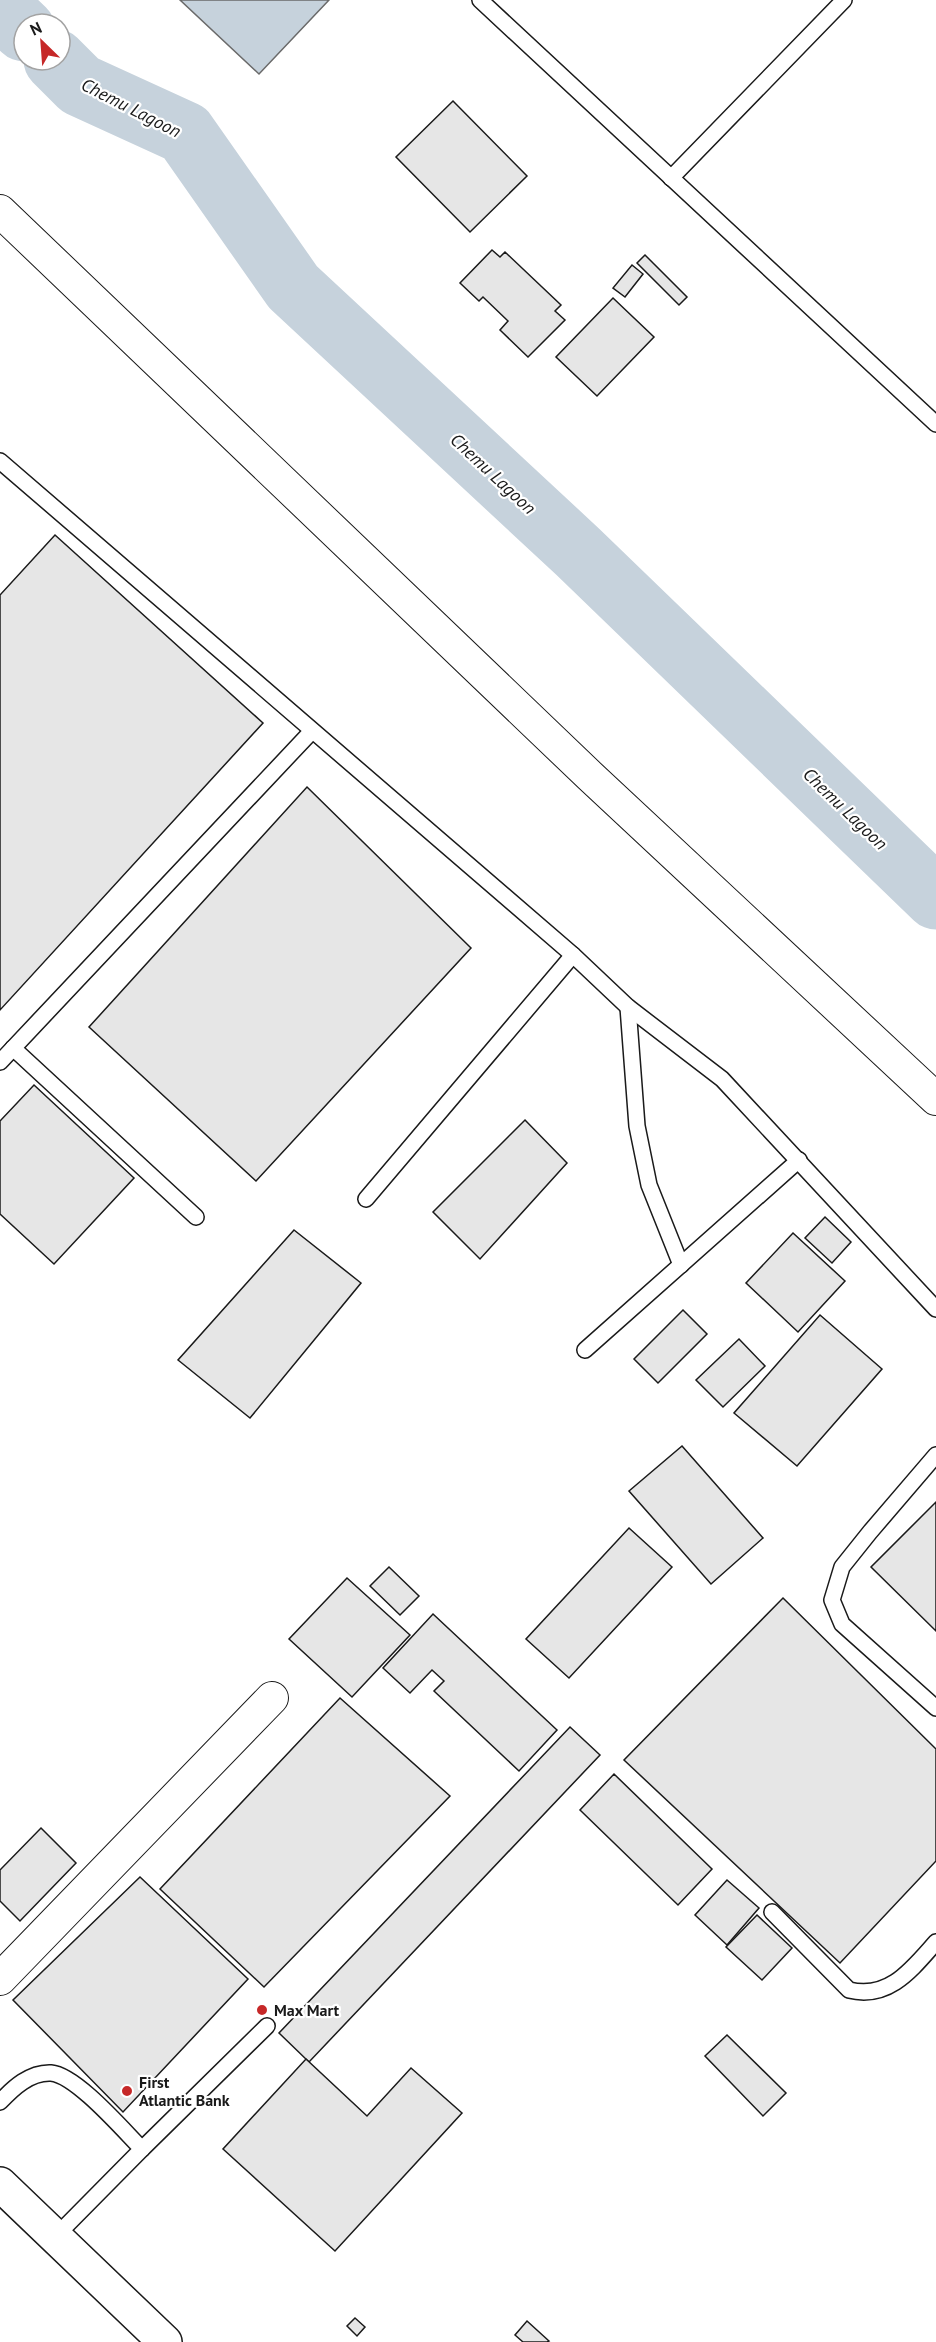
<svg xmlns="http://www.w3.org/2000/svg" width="936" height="2342" font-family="'PT Sans',sans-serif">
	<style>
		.water { fill: #c6d2dc; stroke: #6a6a6a; stroke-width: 1.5 }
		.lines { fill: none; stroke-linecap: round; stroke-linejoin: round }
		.river { stroke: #c6d2dc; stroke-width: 63 }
		.building { fill: #e6e6e6; stroke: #1a1a1a; stroke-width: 1.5 }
		.service-casing { stroke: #1a1a1a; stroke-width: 18 }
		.minor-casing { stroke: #1a1a1a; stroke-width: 34 }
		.tertiary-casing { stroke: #1a1a1a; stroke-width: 36 }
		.service { stroke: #fff; stroke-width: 15 }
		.minor { stroke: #fff; stroke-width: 32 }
		.tertiary { stroke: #fff; stroke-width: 33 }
		.poi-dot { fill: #c62828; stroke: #fff; stroke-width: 2 }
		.labels { text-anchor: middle; stroke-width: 4.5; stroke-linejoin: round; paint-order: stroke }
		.poi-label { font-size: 16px; font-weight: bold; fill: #1a1a1a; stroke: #fff; text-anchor: start }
		.water-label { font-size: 18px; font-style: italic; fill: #1a1a1a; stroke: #fff }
	</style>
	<rect width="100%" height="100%" fill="#fff"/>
	<path class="water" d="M 180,0 L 329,0 L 259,74 Z"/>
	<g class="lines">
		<g class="river">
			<path d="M 0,7 L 24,30"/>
			<path d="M 55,60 L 80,85 L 185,133 L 293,287 L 578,552 L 936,898"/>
		</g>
	</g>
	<g class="building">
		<path d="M 453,101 L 527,176 L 470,232 L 396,157 Z"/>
		<path d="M 492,250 L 500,257 L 505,252 L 561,305 L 555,311 L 565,320 L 528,357 L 500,330 L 508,321 L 483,297 L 479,301 L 460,283 Z"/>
		<path d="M 645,255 L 687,297 L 679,305 L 637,263 Z"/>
		<path d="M 632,265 L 643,274 L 625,297 L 613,288 Z"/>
		<path d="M 613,298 L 654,337 L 597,396 L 556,357 Z"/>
		<path d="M 55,535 L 263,723 L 0,1010 L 0,595 Z"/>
		<path d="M 307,787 L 471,948 L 256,1181 L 89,1027 Z"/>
		<path d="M 34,1085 L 134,1178 L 54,1264 L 0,1214 L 0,1121 Z"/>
		<path d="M 525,1120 L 567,1163 L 480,1259 L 433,1212 Z"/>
		<path d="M 825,1217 L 851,1242 L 832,1263 L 805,1238 Z"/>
		<path d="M 294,1230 L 361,1283 L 250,1418 L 178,1360 Z"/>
		<path d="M 793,1233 L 845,1281 L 798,1332 L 746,1283 Z"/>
		<path d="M 683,1310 L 707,1334 L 658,1383 L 634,1359 Z"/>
		<path d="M 820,1315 L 882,1369 L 797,1466 L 734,1413 Z"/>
		<path d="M 739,1339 L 765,1366 L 723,1407 L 696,1380 Z"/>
		<path d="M 682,1446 L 763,1538 L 711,1584 L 629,1491 Z"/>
		<path d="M 936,1502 L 936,1631 L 871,1567 Z"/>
		<path d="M 629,1528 L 672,1567 L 569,1678 L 526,1639 Z"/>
		<path d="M 389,1567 L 419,1596 L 400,1615 L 370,1586 Z"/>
		<path d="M 347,1578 L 410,1635 L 352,1697 L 289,1639 Z"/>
		<path d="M 783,1598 L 936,1749 L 936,1861 L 840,1963 L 624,1760 Z"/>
		<path d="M 433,1614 L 557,1730 L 519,1771 L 434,1691 L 444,1681 L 432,1670 L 410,1693 L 383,1668 Z"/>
		<path d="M 340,1698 L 450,1796 L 264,1987 L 160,1889 Z"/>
		<path d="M 570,1727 L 600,1755 L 309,2062 L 279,2033 Z"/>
		<path d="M 614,1774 L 712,1869 L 678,1905 L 580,1810 Z"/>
		<path d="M 41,1828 L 76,1863 L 20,1921 L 0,1901 L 0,1870 Z"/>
		<path d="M 140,1877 L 248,1979 L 123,2112 L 13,2000 Z"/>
		<path d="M 727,1880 L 759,1908 L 727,1945 L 695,1915 Z"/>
		<path d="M 757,1915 L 792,1948 L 762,1980 L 726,1947 Z"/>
		<path d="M 727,2035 L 786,2093 L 763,2116 L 705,2056 Z"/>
		<path d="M 306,2059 L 367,2116 L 411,2068 L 462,2113 L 335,2251 L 223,2149 Z"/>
		<path d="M 355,2318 L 365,2327 L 357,2336 L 347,2326 Z"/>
		<path d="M 527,2321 L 549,2341 L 547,2342 L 523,2342 L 515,2335 Z"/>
	</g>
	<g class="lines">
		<defs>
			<g id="service">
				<path d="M 480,0 L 936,424"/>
				<path d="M 671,178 L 844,0"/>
				<path d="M 0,461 L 573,955 L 628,1007 L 722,1079 L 936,1309"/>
				<path d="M 628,1007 L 637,1126 L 649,1185 L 681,1265"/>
				<path d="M 13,1048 L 196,1217"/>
				<path d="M 0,1062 L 312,731"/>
				<path d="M 366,1199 L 573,955"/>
				<path d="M 585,1350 L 799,1160"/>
				<path d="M 936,1455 L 870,1532 L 842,1567 L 832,1600 L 842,1624 L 936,1708"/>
				<path d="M 772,1912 L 849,1990 C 889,2000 912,1969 936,1942"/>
				<path d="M 0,2102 C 13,2088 30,2072 51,2073 C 76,2075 123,2130 142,2149 L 56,2236"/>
				<path d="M 142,2149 L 267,2026"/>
			</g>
			<g id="minor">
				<path d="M 0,211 L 590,776 L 936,1099"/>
				<path d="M 0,1979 L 272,1698"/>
			</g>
			<path id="tertiary" d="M 0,2184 L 165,2342"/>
		</defs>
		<use href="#service" class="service-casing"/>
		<use href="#minor" class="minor-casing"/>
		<use href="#tertiary" class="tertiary-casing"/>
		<use href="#service" class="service"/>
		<use href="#minor" class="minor"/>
		<use href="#tertiary" class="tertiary"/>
	</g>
	<g class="poi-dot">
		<circle cx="262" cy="2010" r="6"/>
		<circle cx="127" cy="2091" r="6"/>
	</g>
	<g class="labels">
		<g class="poi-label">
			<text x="274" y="2016">Max Mart</text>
			<text x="139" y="2088">First<tspan x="139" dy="18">Atlantic Bank</tspan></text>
		</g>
		<g class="water-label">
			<text transform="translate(131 108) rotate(27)" y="6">Chemu Lagoon</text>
			<text transform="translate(493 474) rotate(43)" y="6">Chemu Lagoon</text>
			<text transform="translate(845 809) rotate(44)" y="6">Chemu Lagoon</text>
		</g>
	</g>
	<g transform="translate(42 42) rotate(335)"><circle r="28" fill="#ffffff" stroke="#a3a3a3" stroke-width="1.5"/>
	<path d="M0-4.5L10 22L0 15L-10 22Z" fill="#c62828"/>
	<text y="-9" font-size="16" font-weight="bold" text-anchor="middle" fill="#1a1a1a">N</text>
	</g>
</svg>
